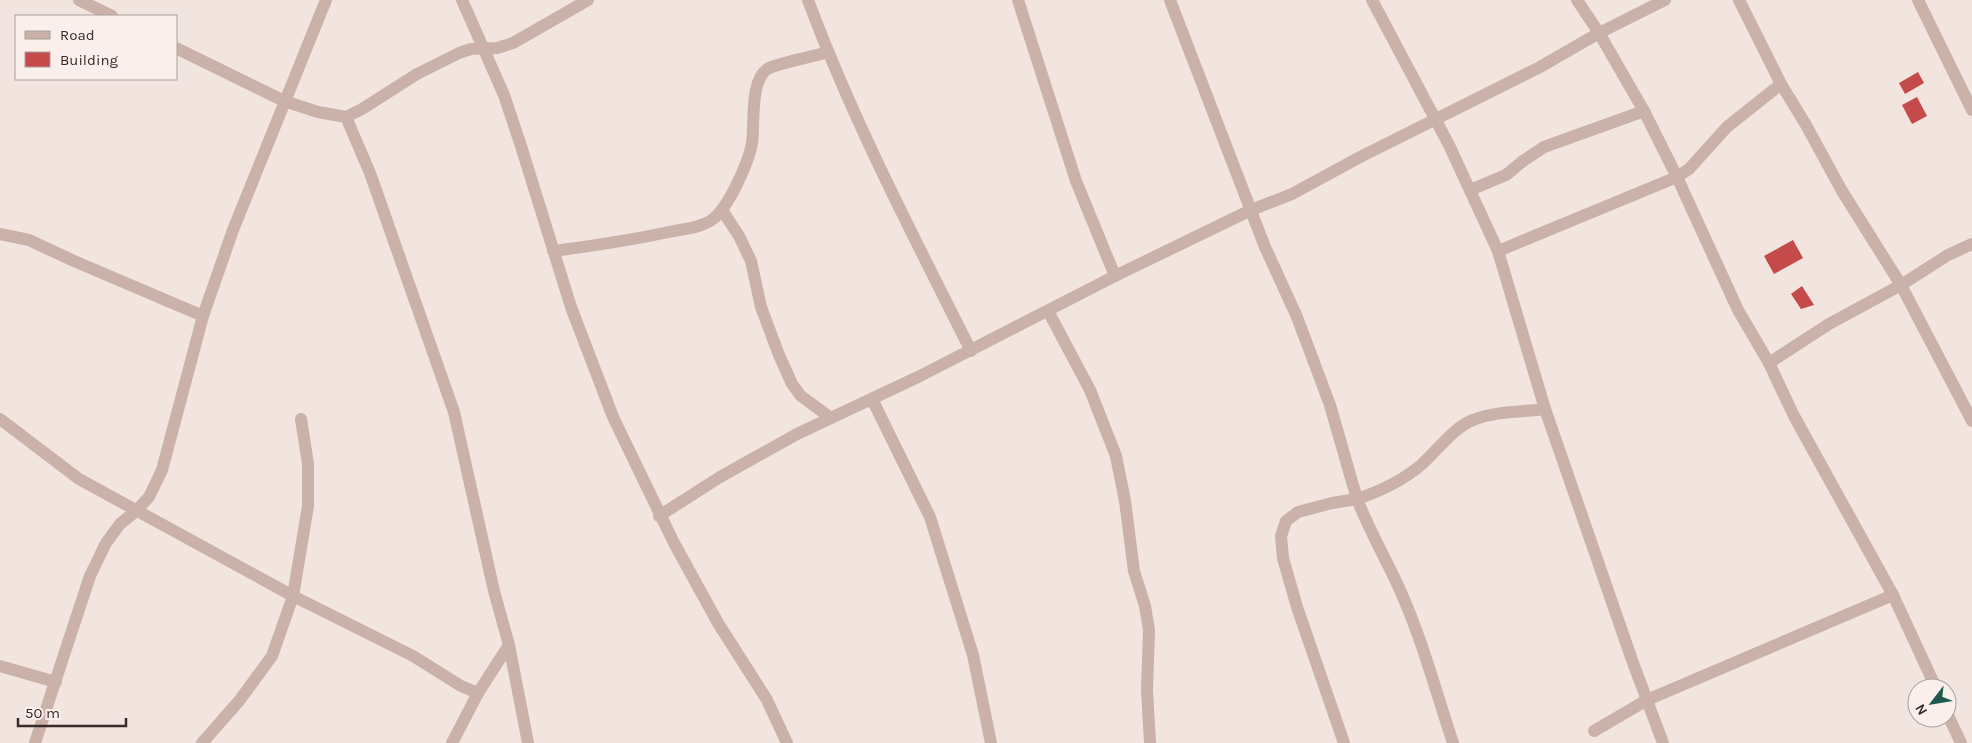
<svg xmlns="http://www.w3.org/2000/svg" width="1972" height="743" font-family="Karla,sans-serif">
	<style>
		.building { fill: #c44b4a }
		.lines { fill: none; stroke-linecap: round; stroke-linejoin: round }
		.street { stroke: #cab1aa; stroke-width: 12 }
	</style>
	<rect width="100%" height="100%" fill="#f2e4de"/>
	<g class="building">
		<path d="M 1918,72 L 1924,83 L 1905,94 L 1899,83 Z"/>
		<path d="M 1917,97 L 1927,116 L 1912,124 L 1902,105 Z"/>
		<path d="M 1793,240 L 1803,258 L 1774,274 L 1764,256 Z"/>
		<path d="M 1802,286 L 1814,305 L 1801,309 L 1791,294 Z"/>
	</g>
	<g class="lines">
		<g class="street">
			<path d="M 79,0 L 112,16"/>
			<path d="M 462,0 L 504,95 L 521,146 L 571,307 L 613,417 L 674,543 L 718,623 L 767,700 L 787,743"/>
			<path d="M 808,0 C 853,121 913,235 971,351"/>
			<path d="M 1018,0 L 1076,181 L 1115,276"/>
			<path d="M 1170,0 L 1265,247 L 1297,317 L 1330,405 L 1357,499 L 1332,503 L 1298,512 L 1286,521 L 1281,536 L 1283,558 L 1297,607 L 1344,743"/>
			<path d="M 1372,0 L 1449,145 L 1498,251 L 1545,409 L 1632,660 L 1663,743"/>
			<path d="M 1577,0 L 1599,33 L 1644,111 L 1677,177 L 1738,310 L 1769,363 L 1794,416 L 1893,595 L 1936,688"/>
			<path d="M 1739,0 L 1781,84 L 1806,125 L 1842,191 L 1901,285 L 1972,421"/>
			<path d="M 1918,0 L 1972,110"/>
			<path d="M 176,48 L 284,101 L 318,112 L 346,117 L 362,109 L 417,74 L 459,53 L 471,49 L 497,48 L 513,43 L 588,0"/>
			<path d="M 346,117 L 370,173 L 454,412 L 494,591 L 509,645 L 528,743"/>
			<path d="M 1470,190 L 1506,175 L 1523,161 L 1544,147 L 1644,111"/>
			<path d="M 722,210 L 739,236 L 751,261 L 761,307 L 779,355 L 792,384 L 801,396 L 831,418"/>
			<path d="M 0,234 L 29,240 L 74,261 L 203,316"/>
			<path d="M 553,251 C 593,246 631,240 669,232 C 683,229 701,228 713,219 C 728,208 749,162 752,143 C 755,124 749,79 769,68 C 783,62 812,57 828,52"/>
			<path d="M 1498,251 L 1677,177 L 1689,169 L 1727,127 L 1781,84"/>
			<path d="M 1048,311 L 1090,390 L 1116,456 L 1125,501 L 1134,571 L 1145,606 L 1149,630 L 1147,690 L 1150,743"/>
			<path d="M 1769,363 L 1829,324 L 1901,285 L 1948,255 L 1972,244"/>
			<path d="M 872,399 L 930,517 L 973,655 L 991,743"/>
			<path d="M 0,419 L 79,479 L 293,596 L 413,656 L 461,686 L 478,693"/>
			<path d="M 659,516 L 720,477 L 797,434 L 918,377 L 1115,276 L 1251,210 L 1292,194 L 1362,156 L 1540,67 L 1599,33 L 1665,0"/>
			<path d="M 0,666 L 56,682"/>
			<path d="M 1947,713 L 1961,743"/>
			<path d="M 1594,731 L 1647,700 L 1893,595"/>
			<path d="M 35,743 L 90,576 L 106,543 L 120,524 L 136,511 L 149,497 L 162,470 L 203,316 L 233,230 L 326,0"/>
			<path d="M 202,743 L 239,701 L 272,656 L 293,596 L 308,506 L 308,464 L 301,419"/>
			<path d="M 452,743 L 478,693 L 509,645"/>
			<path d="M 1453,743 C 1436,692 1422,639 1400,590 C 1386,559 1369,530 1357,499 C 1381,491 1402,481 1421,465 C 1437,451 1454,427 1473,420 C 1495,411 1522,412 1545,409"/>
		</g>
	</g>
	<rect x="15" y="15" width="162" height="65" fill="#faefea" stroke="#aca09d"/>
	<rect x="25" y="31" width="25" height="8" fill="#cab1aa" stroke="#aca09d"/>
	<text x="60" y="40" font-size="15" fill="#382a29">Road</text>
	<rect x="25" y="52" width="25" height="15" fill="#c44b4a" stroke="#aca09d"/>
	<text x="60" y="65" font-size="15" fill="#382a29">Building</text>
	<g transform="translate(1932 703) rotate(239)"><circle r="24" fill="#faefea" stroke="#aca09d"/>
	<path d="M0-4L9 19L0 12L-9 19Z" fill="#1f594f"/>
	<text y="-8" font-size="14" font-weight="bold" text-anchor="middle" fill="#382a29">N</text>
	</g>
	<path d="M18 718v8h108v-8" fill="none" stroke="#382a29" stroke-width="2.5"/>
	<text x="25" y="718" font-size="15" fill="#382a29" stroke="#faefea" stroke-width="4" paint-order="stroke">50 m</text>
</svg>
